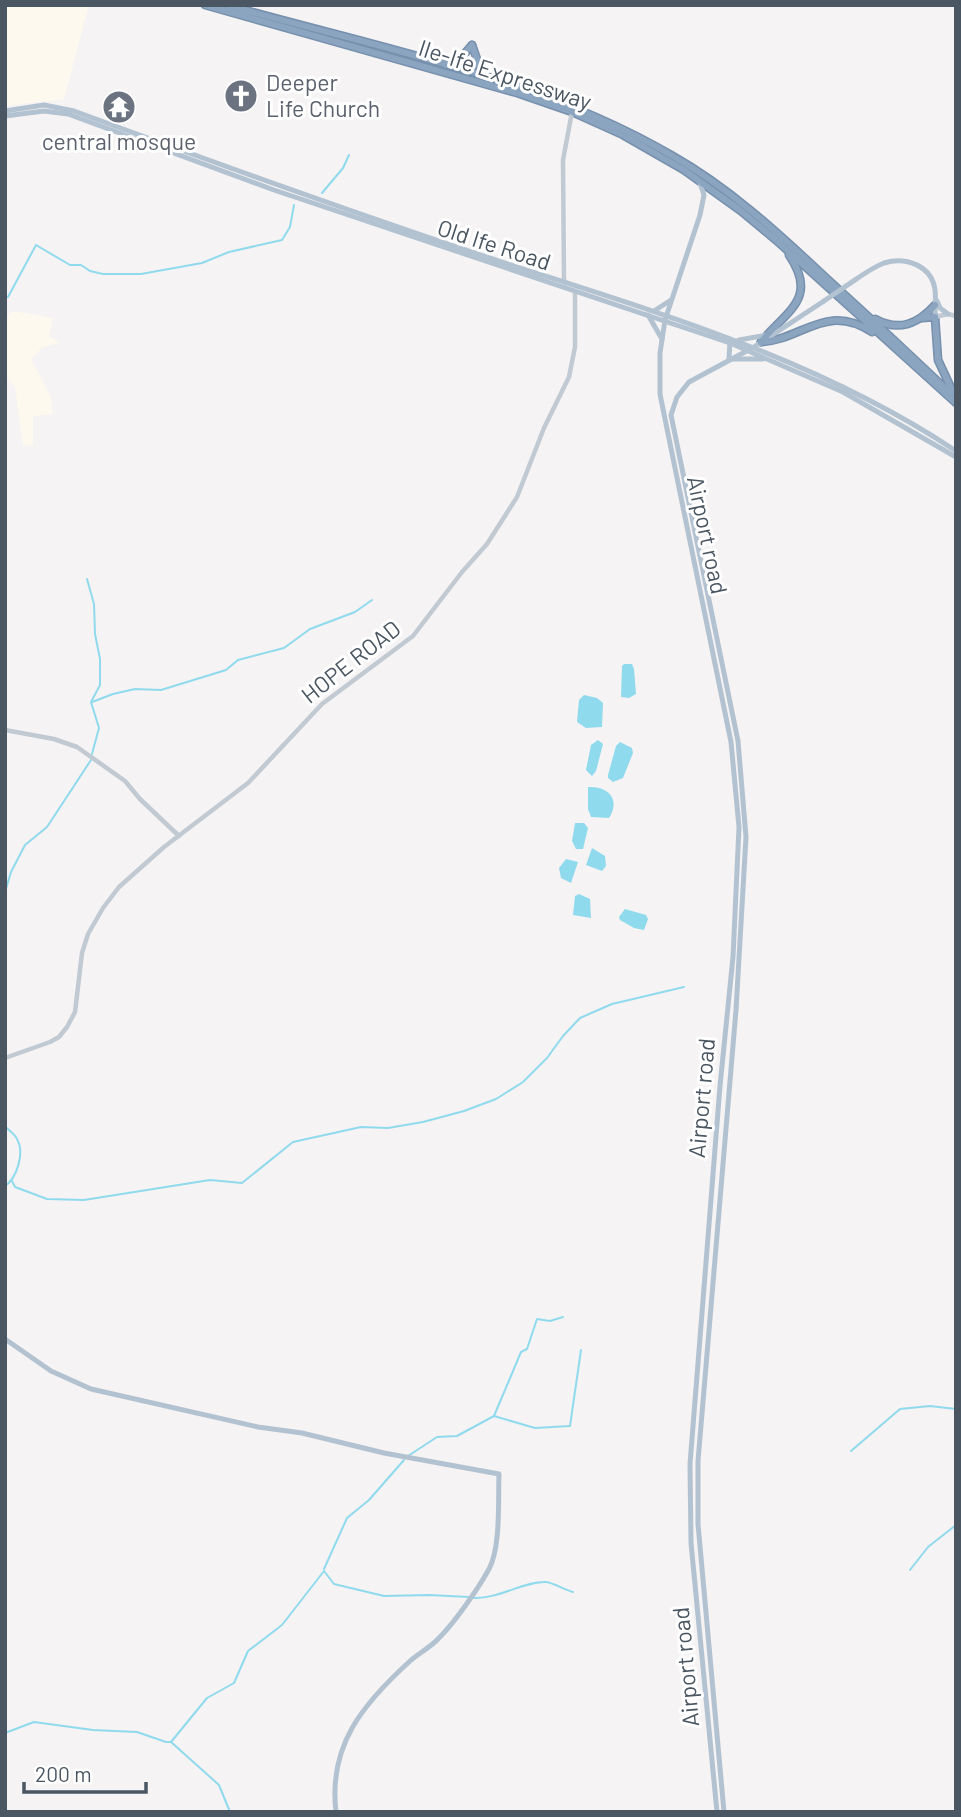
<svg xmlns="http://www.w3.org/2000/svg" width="961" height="1817" font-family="Barlow,sans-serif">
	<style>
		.commercial { fill: #fdf9ef }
		.water { fill: #90daee }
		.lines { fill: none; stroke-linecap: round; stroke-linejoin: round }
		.stream { stroke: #90daee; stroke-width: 2 }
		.highway-casing { stroke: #7690ad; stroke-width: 9 }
		.minor { stroke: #c1cad2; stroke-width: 4.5 }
		.major { stroke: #b3c2d1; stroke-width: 5 }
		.highway { stroke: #8ba5c1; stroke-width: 6 }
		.major-bridge { stroke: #b3c2d1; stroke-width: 5 }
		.labels { text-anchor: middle; stroke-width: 6; stroke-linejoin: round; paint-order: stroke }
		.street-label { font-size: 23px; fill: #4a5661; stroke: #fff }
		.worship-label { font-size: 23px; fill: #5b616d; stroke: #fff; text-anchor: start }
	</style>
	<rect width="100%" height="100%" fill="#f5f3f3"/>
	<g class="commercial">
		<path d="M 5,5 L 89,5 L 64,99 L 5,106 Z"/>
		<path d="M 13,311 L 53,318 L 49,336 L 60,343 L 43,347 L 31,359 L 50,395 L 53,414 L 33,416 L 33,445 L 23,446 L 15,387 L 5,376 L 5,319 Z"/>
	</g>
	<g class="water">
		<path d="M 624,664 L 632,664 L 634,669 L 636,694 L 629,698 L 621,697 L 622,666 Z"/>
		<path d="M 584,695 L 597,698 L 603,703 L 602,727 L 586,728 L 577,722 L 579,700 Z"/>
		<path d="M 598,740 L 603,744 L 596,771 L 592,776 L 586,770 L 591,745 Z"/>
		<path d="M 620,742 L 632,748 L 633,753 L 623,778 L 613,782 L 608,778 L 608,775 L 616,746 Z"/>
		<path d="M 588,787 C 608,786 621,799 609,818 L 591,817 L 588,809 Z"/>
		<path d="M 575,823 L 584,823 L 588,828 L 583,849 L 576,849 L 572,841 Z"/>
		<path d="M 592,848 L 605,856 L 606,866 L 602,871 L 586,865 Z"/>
		<path d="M 566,859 L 578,862 L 571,883 L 561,878 L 559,868 Z"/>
		<path d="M 579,894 L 590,899 L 591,918 L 573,915 L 575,896 Z"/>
		<path d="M 625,909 L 646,915 L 648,919 L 644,930 L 634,928 L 620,920 L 619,917 Z"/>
	</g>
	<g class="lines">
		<g class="stream">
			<path d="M 322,193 L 343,168 L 349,155"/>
			<path d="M 5,297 L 8,297 L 36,245 L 70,265 L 81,265 L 90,271 L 103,274 L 141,274 L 202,263 L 229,252 L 282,240 L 290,227 L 294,205"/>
			<path d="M 87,579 L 94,604 L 95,634 L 100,659 L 100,685 L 91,702 L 99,728 L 92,754"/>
			<path d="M 92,702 L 113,694 L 135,689 L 161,690 L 226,670 L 238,660 L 284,648 L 310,629 L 355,612 L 372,600"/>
			<path d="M 5,892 L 11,872 L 25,845 L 47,827 L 91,760"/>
			<path d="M 5,1126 C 8,1130 15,1134 17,1139 C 25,1152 17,1178 5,1186"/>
			<path d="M 12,1181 L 15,1187 L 47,1199 L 84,1200 L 210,1180 L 242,1183 L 293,1142 L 361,1127 L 388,1128 L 423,1122 L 464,1111 L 496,1099 L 523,1082 L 547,1058 L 563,1036 L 580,1018 L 612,1004 L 684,987"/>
			<path d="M 494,1416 L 521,1352 L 527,1349 L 537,1319 L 550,1321 L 563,1317"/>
			<path d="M 851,1451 L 900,1409 L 930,1406 L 956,1409"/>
			<path d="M 408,1456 L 437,1437 L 457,1436 L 494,1416 L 535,1428 L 570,1426 L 581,1350"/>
			<path d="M 324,1569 L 347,1518 L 369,1500 L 404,1460"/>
			<path d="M 910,1570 L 928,1547 L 956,1525"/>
			<path d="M 474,1598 C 498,1599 525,1581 546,1582 C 554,1583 565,1590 573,1592"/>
			<path d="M 5,1733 L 34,1722 L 93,1730 L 137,1732 L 166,1742 L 171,1742 L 219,1785 L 230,1812"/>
			<path d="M 171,1742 L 207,1698 L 234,1683 L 248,1651 L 282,1625 L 324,1571 L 334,1584 L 384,1596 L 429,1595 L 469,1597"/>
		</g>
		<defs>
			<g id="highway">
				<path d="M 205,5 L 517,93 L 572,112 L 623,135 L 684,170 L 741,211 L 777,241 L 956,403"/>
				<path d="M 227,5 C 374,47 538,77 671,155 C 728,187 777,232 824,276 C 866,314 907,352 948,391 L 956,394"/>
				<path d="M 472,45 L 480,68 L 486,77"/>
				<path d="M 446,65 L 461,58 L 472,45"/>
				<path d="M 922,318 L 935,317 L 938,360 L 952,390"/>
				<path d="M 875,319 C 899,332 918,324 935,305"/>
				<path d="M 761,342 C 802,340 826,302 872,332"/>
				<path d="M 761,342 C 786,311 819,299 789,255"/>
			</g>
		</defs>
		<use href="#highway" class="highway-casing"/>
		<g class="minor">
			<path d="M 564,281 L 563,160 L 572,112"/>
			<path d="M 935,317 L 948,314 L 956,316"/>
			<path d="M 5,730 L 54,739 L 77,747 L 125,781 L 140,799 L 179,836"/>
			<path d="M 5,1058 L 50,1042 L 59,1037 L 67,1027 L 75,1012 L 82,953 L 88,934 L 103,908 L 119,887 L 164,847 L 248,783 L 322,704 L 413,636 L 462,572 L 487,544 L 517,497 L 544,428 L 569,377 L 575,347 L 575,291"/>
		</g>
		<g class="major">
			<path d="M 5,111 L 44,105 L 74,111 C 218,164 362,216 508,264 C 663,314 819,360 956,451"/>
			<path d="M 5,116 L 44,111 L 68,114 L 274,190 L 730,343 L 843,392 L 956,457"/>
			<path d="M 700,183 L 704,195 L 700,215 L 665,320 L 660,353 L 660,394 L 664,414 L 731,742 L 739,827 L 733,957 L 720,1086 L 690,1464 L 691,1543 L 717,1812"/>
			<path d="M 846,286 C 858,278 871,268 884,263 C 906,256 932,266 935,290 C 936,298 935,308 935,317"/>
			<path d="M 937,301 L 940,308 L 948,314"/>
			<path d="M 654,311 L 671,300"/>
			<path d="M 648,315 L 662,339"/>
			<path d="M 739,340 L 767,335"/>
			<path d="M 730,341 L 729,359 L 763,359"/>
			<path d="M 5,1339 L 51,1371 L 91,1389 L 258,1427 L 302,1433 L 384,1453 L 499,1474 C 498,1499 501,1547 489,1569 C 478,1589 455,1622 439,1638 C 431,1647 419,1653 410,1661 C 363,1704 328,1745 336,1812"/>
			<path d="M 724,1812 L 698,1524 L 698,1461 L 736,1010 L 746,837 L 738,741 L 671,415 L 677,397 L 689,382 L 754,347 L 824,301"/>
		</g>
		<use href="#highway" class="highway"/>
		<path class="major-bridge" d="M 824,301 L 846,286"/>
	</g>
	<defs>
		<symbol id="church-disc" viewBox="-11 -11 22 22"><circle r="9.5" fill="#6b7280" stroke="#fff"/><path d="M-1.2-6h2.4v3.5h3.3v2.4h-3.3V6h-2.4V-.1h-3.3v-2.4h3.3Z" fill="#fff"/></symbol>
		<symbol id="temple-disc" viewBox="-11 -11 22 22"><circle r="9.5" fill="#6b7280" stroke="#fff"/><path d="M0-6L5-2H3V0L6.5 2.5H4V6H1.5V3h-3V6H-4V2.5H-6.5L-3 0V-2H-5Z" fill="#fff"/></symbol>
	</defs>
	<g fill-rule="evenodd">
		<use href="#church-disc" x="222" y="77" width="38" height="38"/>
		<use href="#temple-disc" x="100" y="88" width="38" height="38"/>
	</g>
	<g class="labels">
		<g class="street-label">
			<text transform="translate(505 75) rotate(18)" y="8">Ile-Ife Expressway</text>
			<text transform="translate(494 245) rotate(18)" y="8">Old Ife Road</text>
			<text transform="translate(707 535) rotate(78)" y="8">Airport road</text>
			<text transform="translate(351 662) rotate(-38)" y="8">HOPE ROAD</text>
			<text transform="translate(702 1098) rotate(-85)" y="8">Airport road</text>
			<text transform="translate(686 1667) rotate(-95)" y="8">Airport road</text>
		</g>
		<g class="worship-label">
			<text x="266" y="91">Deeper<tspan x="266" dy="26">Life Church</tspan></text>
			<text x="119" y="150" text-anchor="middle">central mosque</text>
		</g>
	</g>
	<rect width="961" height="1817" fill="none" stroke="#4a5661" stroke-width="14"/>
	<path d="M24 1782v10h122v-10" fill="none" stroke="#4a5661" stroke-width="3.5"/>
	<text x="35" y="1782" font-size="21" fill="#4a5661" stroke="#ffffff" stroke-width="5" paint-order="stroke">200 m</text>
</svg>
